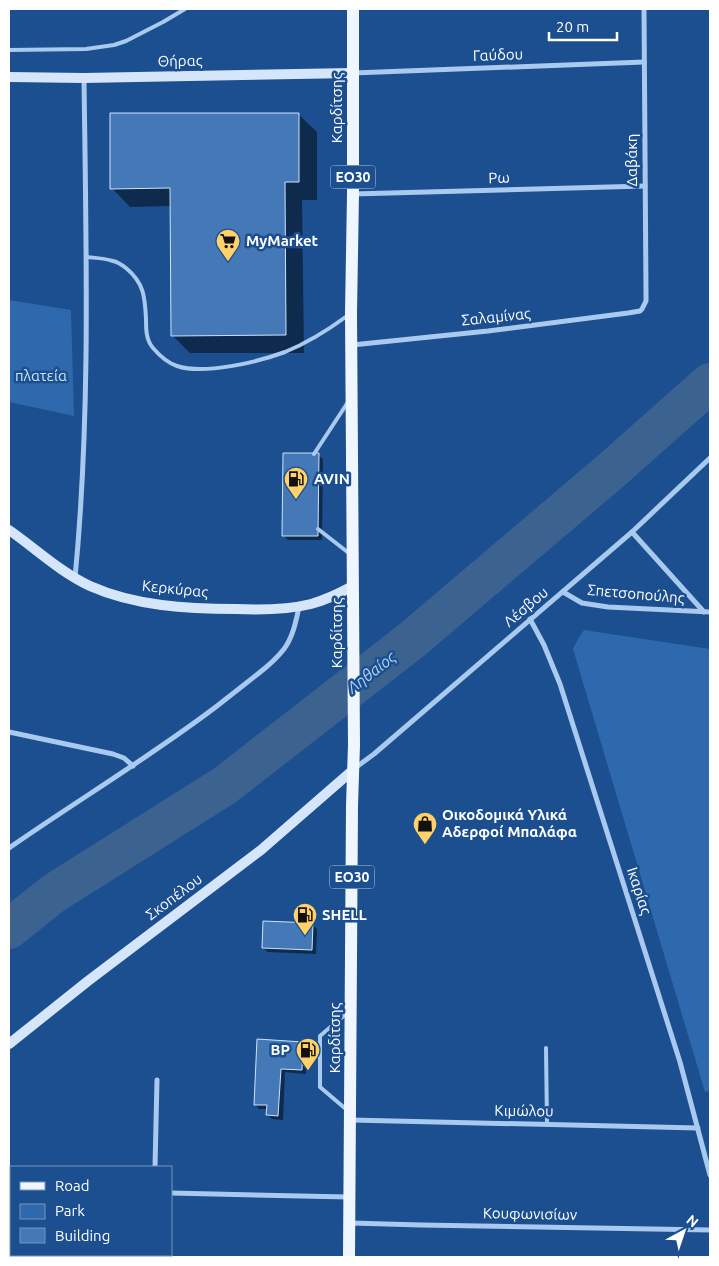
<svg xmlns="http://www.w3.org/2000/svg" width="719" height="1266" font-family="Ubuntu,sans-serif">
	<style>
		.green { fill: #2e69ad }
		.shadow { fill: #0007 }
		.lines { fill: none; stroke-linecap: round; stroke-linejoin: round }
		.river { stroke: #3c6290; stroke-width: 40 }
		.building { fill: #4478b7; stroke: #cfe3fa }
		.lane { stroke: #a9c9ee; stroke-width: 4 }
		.street { stroke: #a9c9ee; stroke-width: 5 }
		.secondary { stroke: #d6e6fa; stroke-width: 10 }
		.primary { stroke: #f0f6ff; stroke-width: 12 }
		.labels { text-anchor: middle; stroke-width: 5; stroke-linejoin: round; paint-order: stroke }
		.shield { fill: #1b4f8f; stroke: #bbcadd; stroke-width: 1 }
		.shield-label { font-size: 14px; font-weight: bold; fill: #fff }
		.street-label { font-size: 15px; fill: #fff; stroke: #1b4f8f }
		.poi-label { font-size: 15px; font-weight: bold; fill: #fff; stroke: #1b4f8f; text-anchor: start }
		.park-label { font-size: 15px; fill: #cfe3fa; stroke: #1b4f8f }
		.water-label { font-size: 16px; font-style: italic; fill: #b5d3f5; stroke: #1b4f8f }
	</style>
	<rect width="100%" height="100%" fill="#1b4f8f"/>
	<g class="green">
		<path d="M 9,300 L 71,310 L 74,416 L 9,402 Z"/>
		<path d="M 584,630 L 710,649 L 710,1091 L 705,1092 L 573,649 L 578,639 Z"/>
	</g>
	<g class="shadow">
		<path d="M 298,114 L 317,132 L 317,200 L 302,200 L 304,353 L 190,353 L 172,335 L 171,206 L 130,207 L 112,188 Z"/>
		<path d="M 318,455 L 323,459 L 322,540 L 288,540 L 283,535 Z"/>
		<path d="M 312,924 L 317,929 L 316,954 L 268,952 L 263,948 Z"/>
		<path d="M 258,1040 L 303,1043 L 307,1048 L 306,1074 L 285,1072 L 283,1120 L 272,1119 L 267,1115 L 268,1109 L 259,1109 L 255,1104 Z"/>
	</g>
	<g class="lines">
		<path class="river" d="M 9,929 L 54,893 L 224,786 L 413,639 L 613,469 L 710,383"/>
	</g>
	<g class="building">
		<path d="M 110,113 L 299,113 L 299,182 L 285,182 L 286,335 L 171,336 L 170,188 L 110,189 Z"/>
		<path d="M 283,453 L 319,453 L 318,536 L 282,536 Z"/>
		<path d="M 263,921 L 313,923 L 312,950 L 262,948 Z"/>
		<path d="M 257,1039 L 303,1042 L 302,1070 L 281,1069 L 278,1116 L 266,1115 L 267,1105 L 254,1105 Z"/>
	</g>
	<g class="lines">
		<g class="lane">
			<path d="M 9,50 L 86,49 L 114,45 L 126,41 L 163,22 L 185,9"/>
			<path d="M 86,257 C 95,258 104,258 113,261 C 118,262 122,265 126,268 C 144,283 145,297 146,319 C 146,329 146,340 153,348 C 159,355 168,363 177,366 C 204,375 258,362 285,352 C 307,343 328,330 347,316"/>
			<path d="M 314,454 L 348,402"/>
			<path d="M 318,529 L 350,554"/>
			<path d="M 347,1013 L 320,1036 L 320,1087 L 347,1110"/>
			<path d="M 546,1048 L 547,1124"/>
		</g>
		<g class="street">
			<path d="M 353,73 L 644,62"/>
			<path d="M 353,194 L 645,186"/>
			<path d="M 352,345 L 488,331 L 628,313 L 640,311 L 642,309 L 646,301 L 646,294 L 644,9"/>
			<path d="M 632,532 L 704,612"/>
			<path d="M 75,578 C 91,412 86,245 84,78"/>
			<path d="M 563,592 L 582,603 L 608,607 L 710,612"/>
			<path d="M 530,619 L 544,645 L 560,684 L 680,1062 L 710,1175"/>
			<path d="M 9,732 L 113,754 L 124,758 L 133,766"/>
			<path d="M 355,768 L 374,754 L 632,532 L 710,458"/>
			<path d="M 9,848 C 78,800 150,757 217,706 C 231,695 245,684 259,673 C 268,666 277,658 284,649 C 293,637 296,621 299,607"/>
			<path d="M 351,1120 L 698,1128"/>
			<path d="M 155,1167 L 157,1080"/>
			<path d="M 9,1189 L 11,1189"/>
			<path d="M 171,1193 L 348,1197"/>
			<path d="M 351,1223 L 421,1225 L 710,1230"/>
		</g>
		<g class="secondary">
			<path d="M 9,77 L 84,78 L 353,73"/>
			<path d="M 9,530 C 35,548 60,572 90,586 C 135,606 187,609 236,609 C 261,610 287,610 311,604 C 326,600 340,593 353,586"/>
			<path d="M 9,1044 L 88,981 L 261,850 L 353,770"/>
		</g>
		<path class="primary" d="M 349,1257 L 352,806 L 354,745 L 351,313 L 353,194 L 353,9"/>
	</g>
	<defs>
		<symbol id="supermarket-pin" viewBox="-11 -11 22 30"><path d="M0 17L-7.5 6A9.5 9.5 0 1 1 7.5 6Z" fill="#ffd166" stroke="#1b4f8f"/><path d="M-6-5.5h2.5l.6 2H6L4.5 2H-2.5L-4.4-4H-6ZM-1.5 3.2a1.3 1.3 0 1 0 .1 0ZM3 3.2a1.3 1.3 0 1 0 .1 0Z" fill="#111"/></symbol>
		<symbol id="fuel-pin" viewBox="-11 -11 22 30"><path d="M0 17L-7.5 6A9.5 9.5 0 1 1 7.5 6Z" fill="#ffd166" stroke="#1b4f8f"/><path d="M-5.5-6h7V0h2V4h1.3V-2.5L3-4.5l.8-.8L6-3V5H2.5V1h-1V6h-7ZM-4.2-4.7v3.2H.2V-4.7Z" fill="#111"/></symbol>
		<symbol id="shop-pin" viewBox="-11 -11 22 30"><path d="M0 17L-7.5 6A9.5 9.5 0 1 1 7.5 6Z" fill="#ffd166" stroke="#1b4f8f"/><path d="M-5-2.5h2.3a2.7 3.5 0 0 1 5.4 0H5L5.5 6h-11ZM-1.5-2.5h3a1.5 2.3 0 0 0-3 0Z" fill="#111"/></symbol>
	</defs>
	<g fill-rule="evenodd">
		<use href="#supermarket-pin" x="214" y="227" width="28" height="38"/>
		<use href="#fuel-pin" x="282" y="465" width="28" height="38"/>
		<use href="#shop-pin" x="411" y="810" width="28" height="38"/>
		<use href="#fuel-pin" x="291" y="901" width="28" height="38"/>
		<use href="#fuel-pin" x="294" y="1036" width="28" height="38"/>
	</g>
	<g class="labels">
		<g class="shield">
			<rect x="330.5" y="165.5" width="45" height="23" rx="4"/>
			<rect x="329.5" y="865.5" width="45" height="23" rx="4"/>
		</g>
		<g class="shield-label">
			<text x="353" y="182">ΕΟ30</text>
			<text x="352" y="882">ΕΟ30</text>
		</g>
		<g class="street-label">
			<text transform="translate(498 55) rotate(-2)" y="5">Γαύδου</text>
			<text transform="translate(180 61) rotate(-1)" y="5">Θήρας</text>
			<text transform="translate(337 108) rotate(-90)" y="5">Καρδίτσης</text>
			<text transform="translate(632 160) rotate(-90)" y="5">Δαβάκη</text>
			<text transform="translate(499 178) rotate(-2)" y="5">Ρω</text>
			<text transform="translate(496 317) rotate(-6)" y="5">Σαλαμίνας</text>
			<text transform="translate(175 589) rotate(6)" y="5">Κερκύρας</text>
			<text transform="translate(636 594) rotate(5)" y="5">Σπετσοπούλης</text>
			<text transform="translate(526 607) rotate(-40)" y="5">Λέσβου</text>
			<text transform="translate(337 633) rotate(-90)" y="5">Καρδίτσης</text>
			<text transform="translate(639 891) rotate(72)" y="5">Ικαρίας</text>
			<text transform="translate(174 897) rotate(-37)" y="5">Σκοπέλου</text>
			<text transform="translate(335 1038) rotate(-90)" y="5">Καρδίτσης</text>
			<text transform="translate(524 1111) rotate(1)" y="5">Κιμώλου</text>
			<text transform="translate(530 1214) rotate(1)" y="5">Κουφωνισίων</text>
		</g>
		<g class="poi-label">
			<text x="246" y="246">MyMarket</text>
			<text x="314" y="484">AVIN</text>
			<text x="442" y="820">Οικοδομικά Υλικά<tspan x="442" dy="17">Αδερφοί Μπαλάφα</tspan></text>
			<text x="322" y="920">SHELL</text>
			<text x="290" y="1055" text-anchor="end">BP</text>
		</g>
		<g class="park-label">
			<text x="41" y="381">πλατεία</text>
		</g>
		<g class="water-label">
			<text transform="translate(371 672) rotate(-38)" y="6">Ληθαίος</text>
		</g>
	</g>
	<rect width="719" height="1266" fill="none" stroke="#ffffff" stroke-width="20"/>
	<rect x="10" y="1166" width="162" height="90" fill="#1b4f8f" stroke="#7695bc"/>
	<rect x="20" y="1182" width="25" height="8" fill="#f0f6ff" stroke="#7695bc"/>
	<text x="55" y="1191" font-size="15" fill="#ffffff">Road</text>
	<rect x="20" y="1204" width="25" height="15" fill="#2e69ad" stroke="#7695bc"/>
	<text x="55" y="1216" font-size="15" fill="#ffffff">Park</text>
	<rect x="20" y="1228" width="25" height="15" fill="#4478b7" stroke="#7695bc"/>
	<text x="55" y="1241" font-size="15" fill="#ffffff">Building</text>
	<g transform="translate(684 1231) rotate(40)" stroke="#1b4f8f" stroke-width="4" paint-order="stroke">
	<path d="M0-4L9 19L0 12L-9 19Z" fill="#ffffff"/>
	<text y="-8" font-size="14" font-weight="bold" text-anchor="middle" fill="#ffffff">N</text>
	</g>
	<path d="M549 32v8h68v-8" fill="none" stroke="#ffffff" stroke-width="2.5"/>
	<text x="556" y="32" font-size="15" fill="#ffffff" stroke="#1b4f8f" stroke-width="4" paint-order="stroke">20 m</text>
</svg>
